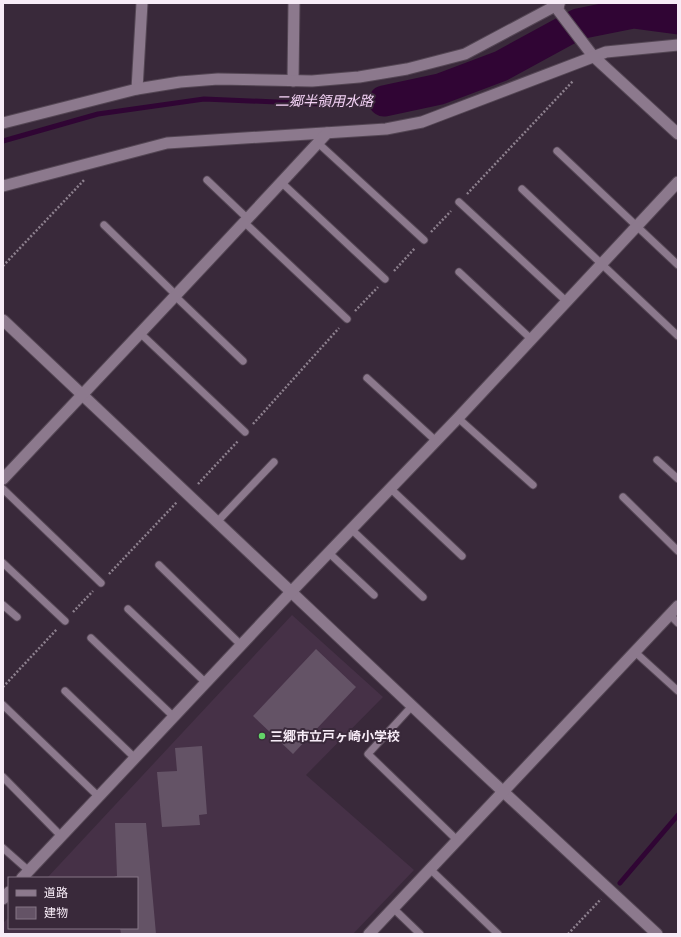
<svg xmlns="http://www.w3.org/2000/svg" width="681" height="937" font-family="'Fira Sans Condensed','Noto Sans JP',sans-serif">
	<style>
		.built { fill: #463147 }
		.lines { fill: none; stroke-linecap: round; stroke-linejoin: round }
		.stream { stroke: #300534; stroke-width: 5 }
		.river { stroke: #300534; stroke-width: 31 }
		.building { fill: #645366 }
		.service-casing { stroke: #544654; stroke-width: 9 }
		.minor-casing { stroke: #544654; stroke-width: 13 }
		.tertiary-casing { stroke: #544654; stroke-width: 13 }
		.path { stroke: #8d808e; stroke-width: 2.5; stroke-dasharray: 2 2; stroke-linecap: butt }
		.service { stroke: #8c798d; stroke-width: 7 }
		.minor { stroke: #8c798d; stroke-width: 11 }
		.tertiary { stroke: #8c798d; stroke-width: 11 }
		.poi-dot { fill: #63d468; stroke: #39293a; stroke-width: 1.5 }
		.labels { text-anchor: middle; stroke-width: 4; stroke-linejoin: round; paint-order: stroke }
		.poi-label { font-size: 13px; font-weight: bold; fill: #f7ecf7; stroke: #39293a; text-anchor: start }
		.water-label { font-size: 14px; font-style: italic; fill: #f2d1f4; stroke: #39293a }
	</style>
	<rect width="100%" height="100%" fill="#39293a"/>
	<path class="built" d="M 292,615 L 383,697 L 306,775 L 414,870 L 353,934 L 3,934 L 3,923 L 9,917 L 9,928 L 137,928 L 137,878 L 47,878 Z"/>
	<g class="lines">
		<g class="stream">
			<path d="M 3,141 L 98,114 L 204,99 L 323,104 L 384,101"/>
			<path d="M 620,883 L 678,815"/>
		</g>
		<path class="river" d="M 384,101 L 440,89 L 501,66 L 578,24 L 633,13 L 678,19"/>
	</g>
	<g class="building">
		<path d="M 316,649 L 356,687 L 293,754 L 253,716 Z"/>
		<path d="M 202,746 L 207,814 L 199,815 L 200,825 L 162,827 L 157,772 L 177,771 L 175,748 Z"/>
		<path d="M 115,823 L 146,823 L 156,934 L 121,934 L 120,928 L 137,928 L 137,878 L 111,878 L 117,876 Z"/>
	</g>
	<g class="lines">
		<defs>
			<g id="service">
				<path d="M 318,143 L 424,240"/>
				<path d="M 557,151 L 678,265"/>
				<path d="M 207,180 L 248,219"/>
				<path d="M 282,183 L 385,279"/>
				<path d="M 522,189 L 678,336"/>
				<path d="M 459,202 L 566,301"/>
				<path d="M 244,222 L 347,319"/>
				<path d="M 104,225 L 175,294"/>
				<path d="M 459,272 L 530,338"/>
				<path d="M 174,295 L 243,361"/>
				<path d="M 140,333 L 245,432"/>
				<path d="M 367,378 L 436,441"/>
				<path d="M 458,418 L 533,485"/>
				<path d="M 657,460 L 678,479"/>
				<path d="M 3,489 L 101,583"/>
				<path d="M 391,489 L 462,556"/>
				<path d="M 623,497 L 678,551"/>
				<path d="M 217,522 L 274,462"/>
				<path d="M 351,529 L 423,597"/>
				<path d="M 329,553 L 374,595"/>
				<path d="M 3,563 L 65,621"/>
				<path d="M 159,565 L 241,645"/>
				<path d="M 3,605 L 17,617"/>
				<path d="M 128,609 L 206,683"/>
				<path d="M 670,615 L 678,623"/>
				<path d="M 91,638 L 174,717"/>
				<path d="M 635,652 L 678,691"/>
				<path d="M 65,691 L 135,758"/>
				<path d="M 3,705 L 99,797"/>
				<path d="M 412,706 L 368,754 L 457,840"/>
				<path d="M 3,777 L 61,836"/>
				<path d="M 3,848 L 29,871"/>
				<path d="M 430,869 L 498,934"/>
				<path d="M 393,908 L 420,934"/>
			</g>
			<g id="minor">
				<path d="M 559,3 L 558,10 L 593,56 L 678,134"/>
				<path d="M 293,81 L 294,3"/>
				<path d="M 137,89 L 142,3"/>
				<path d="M 3,123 L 137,89 L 180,82 L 218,79 L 312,81 L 359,77 L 407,69 L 465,54 L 559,4"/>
				<path d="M 3,186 L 167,143 L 386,129 L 422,122 L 606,52 L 678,45"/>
				<path d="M 3,320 L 482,772 L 657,934"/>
			</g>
			<g id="tertiary">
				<path d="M 3,479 C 111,364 220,249 327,133"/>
				<path d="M 22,878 L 291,592 L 458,418 L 678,182"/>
				<path d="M 3,899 L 9,892"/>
				<path d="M 369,934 L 678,606"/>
			</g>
		</defs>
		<use href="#service" class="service-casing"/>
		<use href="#minor" class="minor-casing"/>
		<use href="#tertiary" class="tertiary-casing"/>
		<g class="path">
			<path d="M 467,194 L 573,81"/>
			<path d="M 431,232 L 451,211"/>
			<path d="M 3,266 L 85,179"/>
			<path d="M 394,271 L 415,248"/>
			<path d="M 355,311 L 378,287"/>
			<path d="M 253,424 L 339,328"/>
			<path d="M 198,484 L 238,441"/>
			<path d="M 109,574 L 177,502"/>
			<path d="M 73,612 L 93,591"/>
			<path d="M 3,687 L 57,629"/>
			<path d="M 568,934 L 601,899"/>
		</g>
		<use href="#service" class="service"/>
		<use href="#minor" class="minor"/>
		<use href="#tertiary" class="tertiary"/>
	</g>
	<circle class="poi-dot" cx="262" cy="736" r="4"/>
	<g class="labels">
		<g class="poi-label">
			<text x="270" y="741">三郷市立戸ヶ崎小学校</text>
		</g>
		<g class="water-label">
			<text x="324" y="106">二郷半領用水路</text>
		</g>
	</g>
	<rect width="681" height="937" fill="none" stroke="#f7ecf7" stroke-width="8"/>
	<rect x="8" y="877" width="130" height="52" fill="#39293a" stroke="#857786"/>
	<rect x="16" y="890" width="20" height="6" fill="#8c798d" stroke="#857786"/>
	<text x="44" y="897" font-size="12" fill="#f7ecf7">道路</text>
	<rect x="16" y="907" width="20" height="12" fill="#645366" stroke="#857786"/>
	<text x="44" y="917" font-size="12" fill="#f7ecf7">建物</text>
</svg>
